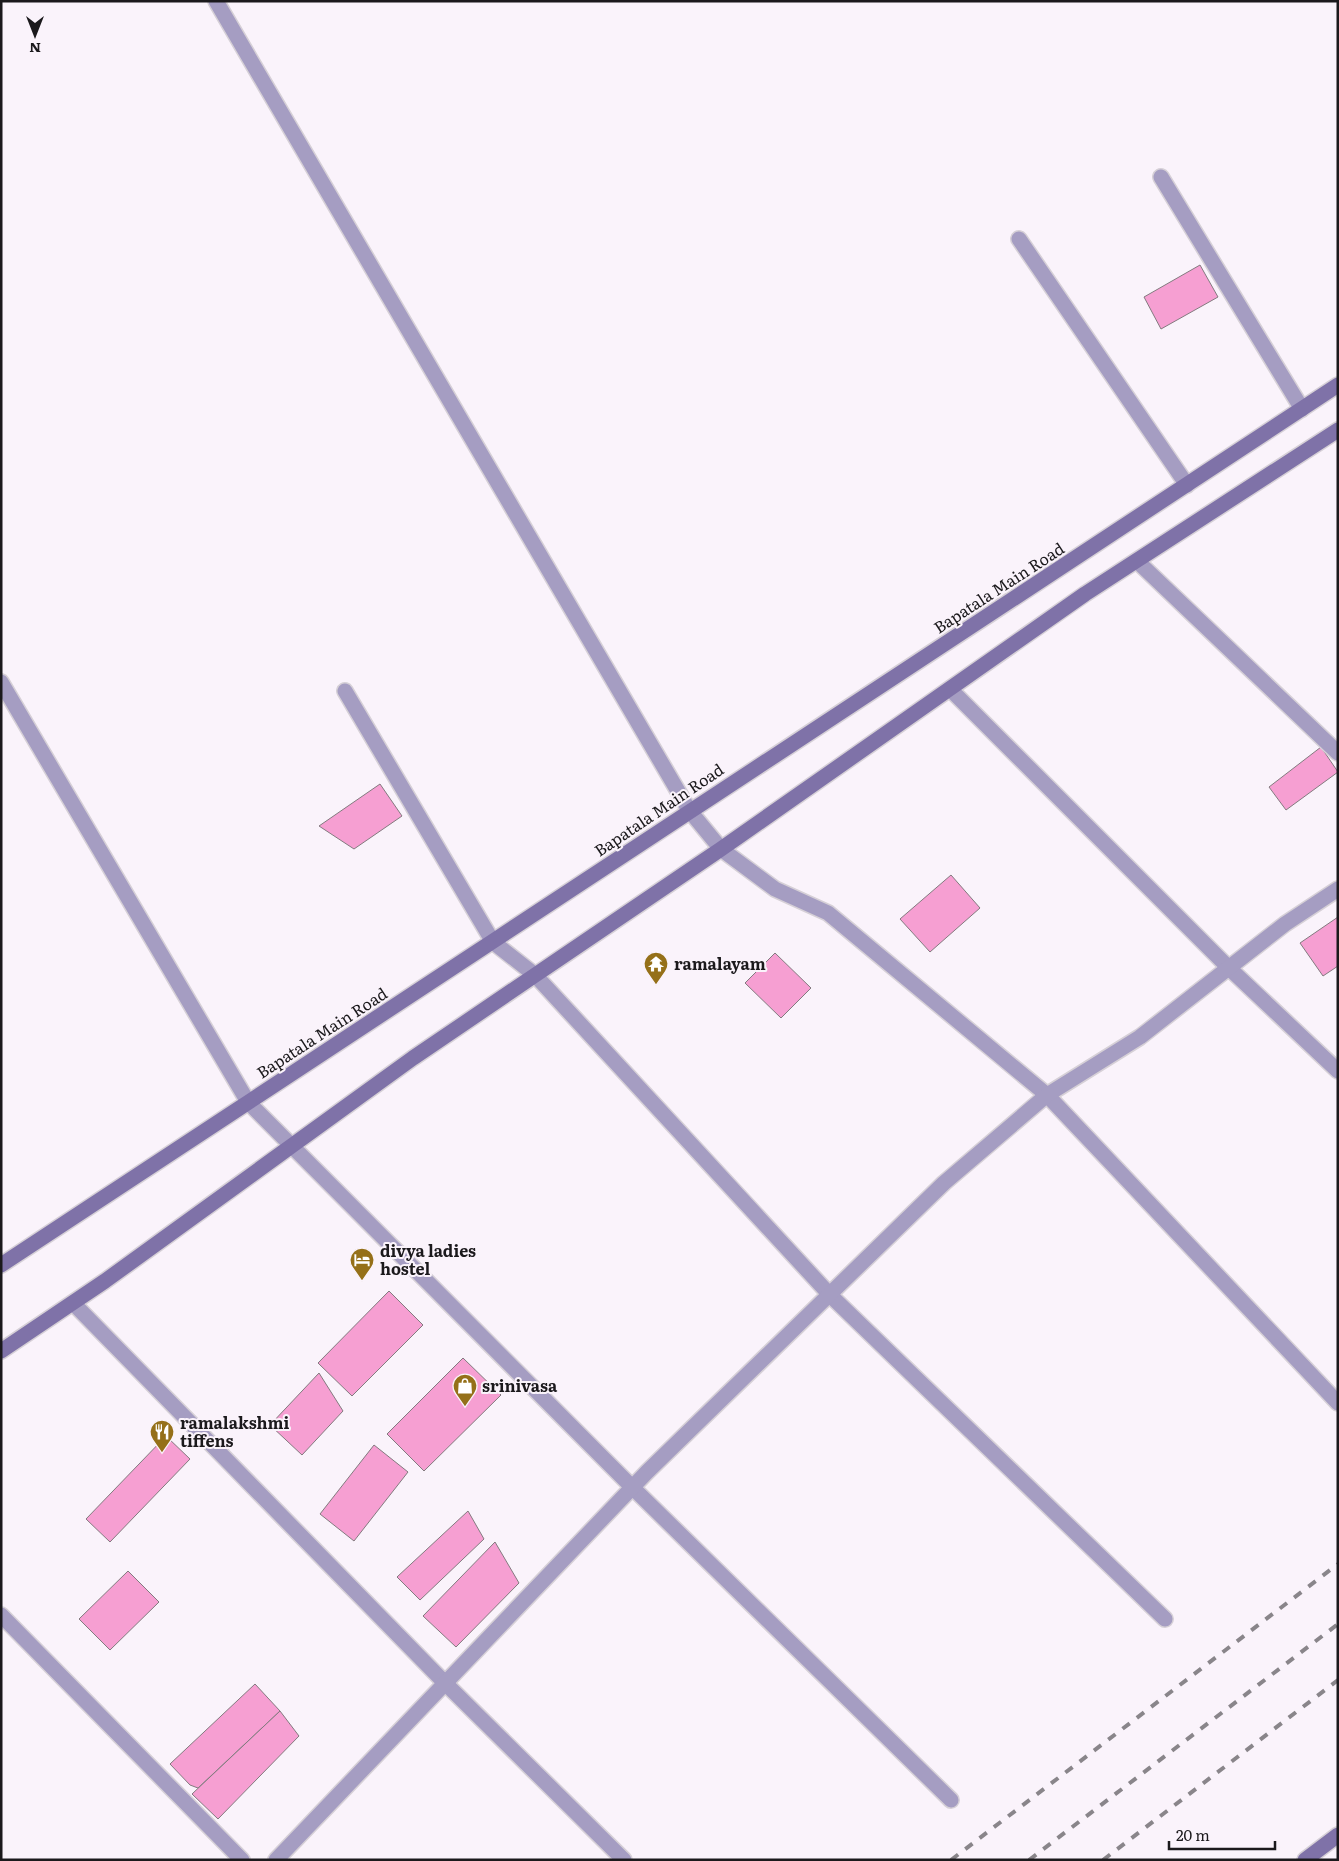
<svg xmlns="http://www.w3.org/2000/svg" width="1339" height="1861" font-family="Literata,serif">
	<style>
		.building { fill: #f69fd2; stroke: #837a7f }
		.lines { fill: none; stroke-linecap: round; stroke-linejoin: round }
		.street-casing { stroke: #d6d0d7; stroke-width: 18 }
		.secondary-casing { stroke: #d6d0d7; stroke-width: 18 }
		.street { stroke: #a59dc2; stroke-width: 15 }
		.secondary { stroke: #7f72a8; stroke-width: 15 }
		.rail { stroke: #89858a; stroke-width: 4; stroke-dasharray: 9 9; stroke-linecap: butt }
		.labels { text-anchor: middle; stroke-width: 4; stroke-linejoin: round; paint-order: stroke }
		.street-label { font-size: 16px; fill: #1b191c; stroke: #faf3fb }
		.poi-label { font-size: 16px; font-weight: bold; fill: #1b191c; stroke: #faf3fb; text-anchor: start }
	</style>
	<rect width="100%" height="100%" fill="#faf3fb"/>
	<g class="building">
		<path d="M 1200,265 L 1218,297 L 1161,329 L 1144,297 Z"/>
		<path d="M 1321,747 L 1338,772 L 1286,810 L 1269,787 Z"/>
		<path d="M 380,784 L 402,816 L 354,849 L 319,826 Z"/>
		<path d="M 951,875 L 980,908 L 930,952 L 900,919 Z"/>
		<path d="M 1338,917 L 1338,966 L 1323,976 L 1300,943 Z"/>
		<path d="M 775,953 L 811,988 L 781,1018 L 745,983 Z"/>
		<path d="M 389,1291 L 423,1325 L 352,1396 L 318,1363 Z"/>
		<path d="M 463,1358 L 501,1395 L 424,1471 L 387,1434 Z"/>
		<path d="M 319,1373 L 343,1411 L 302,1455 L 270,1425 Z"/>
		<path d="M 166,1436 L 190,1459 L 110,1542 L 86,1519 Z"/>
		<path d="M 374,1445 L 408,1472 L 354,1541 L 320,1514 Z"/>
		<path d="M 468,1511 L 484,1539 L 420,1600 L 397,1577 Z"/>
		<path d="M 495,1542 L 519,1583 L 456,1647 L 423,1616 Z"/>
		<path d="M 128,1571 L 159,1602 L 110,1650 L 79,1619 Z"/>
		<path d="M 255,1684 L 280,1711 L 198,1788 L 190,1785 L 170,1764 Z"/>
		<path d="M 280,1711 L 299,1736 L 218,1819 L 192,1794 Z"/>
	</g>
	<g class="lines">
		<defs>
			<g id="street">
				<path d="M 216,1 L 689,810 L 721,849 L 775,889 L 828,913 L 1047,1095 L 1338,1403"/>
				<path d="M 1161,177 L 1302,409"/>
				<path d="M 1019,239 L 1187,485"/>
				<path d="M 1137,561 L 1338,753"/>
				<path d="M 1,682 L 248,1102 L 632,1487 L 951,1800"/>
				<path d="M 950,689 L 1229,968 L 1338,1071"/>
				<path d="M 345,691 L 493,942 L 535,975 L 830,1295 L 1165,1619"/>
				<path d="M 73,1303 L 445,1683 L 624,1860"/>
				<path d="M 1,1615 L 242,1860"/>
				<path d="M 276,1860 L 647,1472 L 944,1183 L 1047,1095 L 1140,1037 L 1285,924 L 1338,889"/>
			</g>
			<g id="secondary">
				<path d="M 1,1265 L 1338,385"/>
				<path d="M 1,1351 L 105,1281 L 413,1058 L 721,849 L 1085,594 L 1338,430"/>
				<path d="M 1305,1860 L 1338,1835"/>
			</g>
		</defs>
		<use href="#street" class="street-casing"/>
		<use href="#secondary" class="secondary-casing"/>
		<use href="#street" class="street"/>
		<use href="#secondary" class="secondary"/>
		<g class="rail">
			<path d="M 951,1860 L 1338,1564"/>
			<path d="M 1029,1860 L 1338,1624"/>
			<path d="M 1103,1860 L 1338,1680"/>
		</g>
	</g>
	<defs>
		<symbol id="temple-pin" viewBox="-11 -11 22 30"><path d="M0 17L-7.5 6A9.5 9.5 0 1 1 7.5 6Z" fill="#957019" stroke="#faf3fb"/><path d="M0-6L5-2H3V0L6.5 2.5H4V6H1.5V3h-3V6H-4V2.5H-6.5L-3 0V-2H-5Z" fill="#fff"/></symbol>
		<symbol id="hotel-pin" viewBox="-11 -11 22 30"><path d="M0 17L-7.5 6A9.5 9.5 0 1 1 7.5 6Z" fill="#957019" stroke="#faf3fb"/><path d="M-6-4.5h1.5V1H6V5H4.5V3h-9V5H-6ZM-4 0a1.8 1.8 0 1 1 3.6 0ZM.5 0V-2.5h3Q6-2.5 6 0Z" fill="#fff"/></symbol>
		<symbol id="shop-pin" viewBox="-11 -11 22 30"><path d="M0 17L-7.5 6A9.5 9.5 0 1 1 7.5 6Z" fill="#957019" stroke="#faf3fb"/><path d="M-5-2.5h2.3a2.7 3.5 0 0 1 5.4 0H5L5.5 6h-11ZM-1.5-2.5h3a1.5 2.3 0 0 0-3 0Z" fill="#fff"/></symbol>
		<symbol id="restaurant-pin" viewBox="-11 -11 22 30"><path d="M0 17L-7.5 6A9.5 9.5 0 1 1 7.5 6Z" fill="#957019" stroke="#faf3fb"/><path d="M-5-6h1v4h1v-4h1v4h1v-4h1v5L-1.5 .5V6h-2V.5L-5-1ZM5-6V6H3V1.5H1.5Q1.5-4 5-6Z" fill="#fff"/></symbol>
	</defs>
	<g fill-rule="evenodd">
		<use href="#temple-pin" x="642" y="950" width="28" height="38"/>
		<use href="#hotel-pin" x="348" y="1246" width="28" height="38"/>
		<use href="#shop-pin" x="451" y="1372" width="28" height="38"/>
		<use href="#restaurant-pin" x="148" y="1418" width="28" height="38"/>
	</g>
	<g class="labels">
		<g class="street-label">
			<text transform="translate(999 588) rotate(-33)" y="6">Bapatala Main Road</text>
			<text transform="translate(659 810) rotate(-34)" y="6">Bapatala Main Road</text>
			<text transform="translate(322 1033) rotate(-33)" y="6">Bapatala Main Road</text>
		</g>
		<g class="poi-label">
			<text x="674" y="970">ramalayam</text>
			<text x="380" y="1257">divya ladies<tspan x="380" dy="18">hostel</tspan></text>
			<text x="482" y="1392">srinivasa</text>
			<text x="180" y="1429">ramalakshmi<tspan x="180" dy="18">tiffens</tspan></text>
		</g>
	</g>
	<rect width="1339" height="1861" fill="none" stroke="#1b191c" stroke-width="5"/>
	<g transform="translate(35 35) rotate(180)" stroke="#faf3fb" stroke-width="4" paint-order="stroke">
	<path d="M0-4L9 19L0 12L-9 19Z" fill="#1b191c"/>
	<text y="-8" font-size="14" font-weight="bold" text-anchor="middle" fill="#1b191c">N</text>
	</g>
	<path d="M1169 1841v8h106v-8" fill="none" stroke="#1b191c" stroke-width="2.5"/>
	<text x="1176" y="1841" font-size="15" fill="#1b191c" stroke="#faf3fb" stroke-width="4" paint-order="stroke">20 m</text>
</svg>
